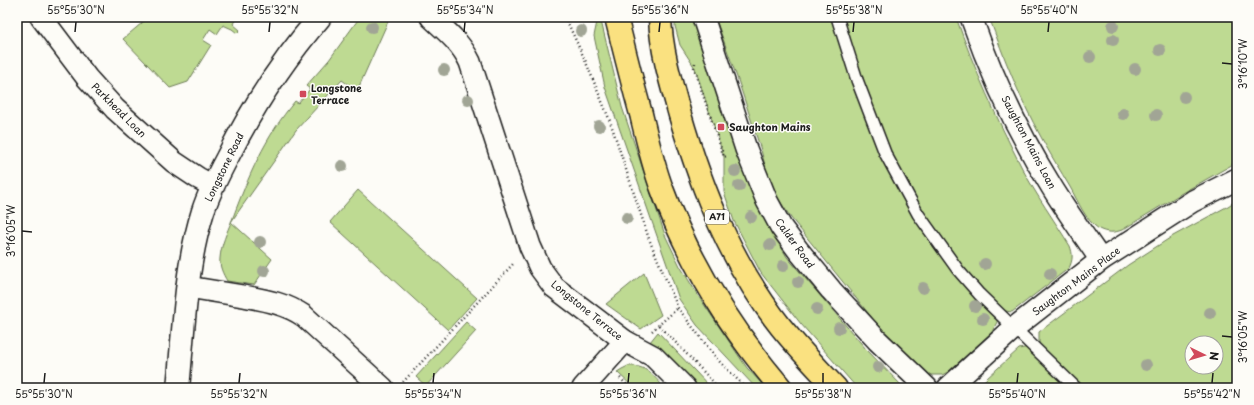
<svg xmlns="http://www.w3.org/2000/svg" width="1254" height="405" font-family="'Playpen Sans',sans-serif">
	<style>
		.green { fill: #beda92; stroke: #6d7b57; fill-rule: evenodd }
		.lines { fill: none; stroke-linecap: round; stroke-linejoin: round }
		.lane-casing { stroke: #1c1c1c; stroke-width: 14 }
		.street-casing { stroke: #1c1c1c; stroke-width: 24 }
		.secondary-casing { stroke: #1c1c1c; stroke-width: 25 }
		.primary-casing { stroke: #1c1c1c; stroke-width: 25 }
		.path { stroke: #1c1c1c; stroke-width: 2.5; stroke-dasharray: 1 3; stroke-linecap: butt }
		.lane { stroke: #fdfcf7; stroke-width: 11 }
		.street { stroke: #fdfcf7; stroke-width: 21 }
		.secondary { stroke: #fdfcf7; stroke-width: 22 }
		.primary { stroke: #fae180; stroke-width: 22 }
		.tree { fill: #a1a595 }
		.ticks { fill: none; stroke: #1c1c1c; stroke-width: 1.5 }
		.poi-dot { fill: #d1495b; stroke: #fdfcf7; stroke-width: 1.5 }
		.labels { text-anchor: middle; stroke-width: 3; stroke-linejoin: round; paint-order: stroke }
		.shield { fill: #fdfcf7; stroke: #605f5e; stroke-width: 1 }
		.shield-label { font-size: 9px; font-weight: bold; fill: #1c1c1c }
		.poi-label { font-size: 10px; font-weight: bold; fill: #1c1c1c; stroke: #fdfcf7; text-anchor: start }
		.street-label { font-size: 10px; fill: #1c1c1c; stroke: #fdfcf7 }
		.neatline { fill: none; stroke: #1c1c1c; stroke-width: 1.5 }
		.ticks-label { font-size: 10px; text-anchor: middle; fill: #1c1c1c }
	</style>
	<rect width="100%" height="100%" fill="#fdfcf7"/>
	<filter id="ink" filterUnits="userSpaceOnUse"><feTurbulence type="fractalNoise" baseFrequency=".025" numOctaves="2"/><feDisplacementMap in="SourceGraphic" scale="8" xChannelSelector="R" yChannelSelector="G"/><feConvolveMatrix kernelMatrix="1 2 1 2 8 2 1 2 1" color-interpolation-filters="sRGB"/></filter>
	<g filter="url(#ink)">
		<g class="green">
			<path d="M 149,17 L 231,17 L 235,20 L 233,24 L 240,30 L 237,33 L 232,29 L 223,25 L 217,34 L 210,29 L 203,40 L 211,45 L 188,82 L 170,88 L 123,39 Z"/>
			<path d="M 360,17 L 390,17 L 357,91 L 342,80 L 296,130 L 231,222 L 272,259 L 254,285 L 227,281 C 223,274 219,266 220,258 C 221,245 227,232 232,220 C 248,177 265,137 295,101 L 298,103 L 310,89 L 306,86 L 329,60 Z"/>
			<path d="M 598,17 L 600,17 L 622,107 L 665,235 L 680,266 L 697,294 L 747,368 L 766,388 L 756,388 L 697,325 L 679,299 L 605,87 L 594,36 Z"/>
			<path d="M 675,17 L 691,17 L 757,205 L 787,257 L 866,349 L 904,388 L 857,388 L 801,324 L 761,273 L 734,221 L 724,192 L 724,157 L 695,68 L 680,45 L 675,26 Z"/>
			<path d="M 715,17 L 956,17 C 974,69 997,119 1022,168 C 1036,195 1054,220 1070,246 C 1073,254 1073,260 1069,268 L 1012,312 L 999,310 L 997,322 L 992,332 L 948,372 L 942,375 L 930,375 L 924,373 L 905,355 L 873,319 L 791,218 L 778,198 L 767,173 L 761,150 L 738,80 Z"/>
			<path d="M 989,17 L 1237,17 L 1237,162 L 1182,193 L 1122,230 C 1114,233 1107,233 1099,229 C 1085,220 1078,201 1070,187 C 1060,170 1050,154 1041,137 C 1020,99 1004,58 989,17 Z"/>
			<path d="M 358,190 L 477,298 L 448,330 L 330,222 Z"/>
			<path d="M 1237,200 L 1237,388 L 976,388 L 1019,349 L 1039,345 L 1039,332 L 1128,265 L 1173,236 L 1228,206 ZM 1192,343 L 1216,343 L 1216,367 L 1192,367 Z"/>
			<path d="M 644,273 L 661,315 L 641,329 L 606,304 Z"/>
			<path d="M 466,322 L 476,331 L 426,386 L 416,377 Z"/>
			<path d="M 658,332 L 711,388 L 697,388 L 650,342 Z"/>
			<path d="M 628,366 C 647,365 653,376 665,388 L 634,388 L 617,372 L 622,369 Z"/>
		</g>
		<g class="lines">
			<defs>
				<path id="lane" d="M 837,17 L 857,80 L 885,153 L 918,214 L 958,270 L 979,294 L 1076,388"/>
				<g id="street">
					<path d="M 41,17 L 87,78 L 115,109 L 174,162 L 198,178 L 213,186"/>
					<path d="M 431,17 C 446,31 461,43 470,62 L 530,246 L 540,268 L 554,287 L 625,341 L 653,356 L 685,388"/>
					<path d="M 703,17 L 746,149 L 767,201 L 781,227 L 798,250 L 831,290 L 877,340 L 927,388"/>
					<path d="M 971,17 C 992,77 1020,136 1053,189 C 1068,213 1085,237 1101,260"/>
					<path d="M 188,287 C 206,290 224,293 243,296 C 265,300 285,303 304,316 L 383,388"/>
					<path d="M 583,388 L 625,341"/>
					<path d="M 948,388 L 1014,328 L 1101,260 L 1193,201 L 1237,179"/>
				</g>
				<path id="secondary" d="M 178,388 C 184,329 185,268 203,211 C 209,193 218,175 227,158 C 252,108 283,60 320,17"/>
				<g id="primary">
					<path d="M 616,17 C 624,49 632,82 641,114 C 647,139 653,165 662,189 C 689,262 731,329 781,388"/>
					<path d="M 660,17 C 661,50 671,83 680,115 C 702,190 732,265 781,327 C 798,348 817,368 836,388"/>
				</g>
			</defs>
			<use href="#lane" class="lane-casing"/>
			<use href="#street" class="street-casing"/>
			<use href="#secondary" class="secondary-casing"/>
			<use href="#primary" class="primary-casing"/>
			<g class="path">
				<path d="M 565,17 L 585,60 L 610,121 L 649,239 L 678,308 L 717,359 L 746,388"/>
				<path d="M 695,63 L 694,68 L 724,157 L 726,156"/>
				<path d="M 659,325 L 719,388"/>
				<path d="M 652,331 L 678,308"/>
				<path d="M 620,378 L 630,388"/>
				<path d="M 403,382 L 514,263"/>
			</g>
			<use href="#lane" class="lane"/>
			<use href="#street" class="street"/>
			<use href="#secondary" class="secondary"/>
			<use href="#primary" class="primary"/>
		</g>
		<g class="tree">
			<circle cx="1113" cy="26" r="6"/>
			<circle cx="372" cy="27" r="6"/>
			<circle cx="581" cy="31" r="6"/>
			<circle cx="1113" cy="40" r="6"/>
			<circle cx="1160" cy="50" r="6"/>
			<circle cx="1090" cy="57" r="6"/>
			<circle cx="1135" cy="69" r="6"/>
			<circle cx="444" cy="70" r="6"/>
			<circle cx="1184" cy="97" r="6"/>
			<circle cx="468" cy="100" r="6"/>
			<circle cx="1123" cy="114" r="6"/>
			<circle cx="1156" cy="115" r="6"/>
			<circle cx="599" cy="126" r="6"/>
			<circle cx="342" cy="166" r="6"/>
			<circle cx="735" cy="171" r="6"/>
			<circle cx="739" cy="186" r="6"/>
			<circle cx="751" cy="217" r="6"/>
			<circle cx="627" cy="218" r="6"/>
			<circle cx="260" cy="242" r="6"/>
			<circle cx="770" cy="245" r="6"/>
			<circle cx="985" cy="264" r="6"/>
			<circle cx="783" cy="266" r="6"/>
			<circle cx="264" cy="271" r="6"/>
			<circle cx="1050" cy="274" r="6"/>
			<circle cx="798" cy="282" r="6"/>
			<circle cx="923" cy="288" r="6"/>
			<circle cx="975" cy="306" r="6"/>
			<circle cx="817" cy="309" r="6"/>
			<circle cx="1210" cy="313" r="6"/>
			<circle cx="983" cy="319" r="6"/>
			<circle cx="839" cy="328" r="6"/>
			<circle cx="1146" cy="365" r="6"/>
			<circle cx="878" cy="367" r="6"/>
		</g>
	</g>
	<path class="ticks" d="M 75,32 L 76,22M 269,32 L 270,22M 464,32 L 465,22M 659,32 L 660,22M 853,32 L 854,22M 1048,32 L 1049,22M 1222,63 L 1232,64M 22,231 L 32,232M 1222,336 L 1232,337M 44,383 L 45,373M 239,383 L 240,373M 433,383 L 434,373M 628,383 L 629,373M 823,383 L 823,373M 1017,383 L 1018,373M 1212,383 L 1213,373"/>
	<g class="poi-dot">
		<rect x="299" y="90" width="8" height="8" rx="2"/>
		<rect x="717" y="123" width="8" height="8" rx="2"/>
	</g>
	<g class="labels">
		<rect class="shield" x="705" y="210" width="24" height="14" rx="3"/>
		<g class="shield-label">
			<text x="717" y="220">A71</text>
		</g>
		<g class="poi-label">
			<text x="311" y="92">Longstone<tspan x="311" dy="12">Terrace</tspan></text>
			<text x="729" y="131">Saughton Mains</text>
		</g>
		<g class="street-label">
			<text transform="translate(119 110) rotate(45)" y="4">Parkhead Loan</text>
			<text transform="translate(1029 142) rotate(62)" y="4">Saughton Mains Loan</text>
			<text transform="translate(224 167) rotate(-64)" y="4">Longstone Road</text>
			<text transform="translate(795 243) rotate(54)" y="4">Calder Road</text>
			<text transform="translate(1076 281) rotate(-37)" y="4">Saughton Mains Place</text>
			<text transform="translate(587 310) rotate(39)" y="4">Longstone Terrace</text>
		</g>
	</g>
	<rect width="1254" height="405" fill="none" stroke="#fdfcf7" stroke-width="44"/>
	<g transform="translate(1204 355) rotate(95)"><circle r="19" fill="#fdfcf7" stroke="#a3a29f"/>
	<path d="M0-3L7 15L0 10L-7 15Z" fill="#d1495b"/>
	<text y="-6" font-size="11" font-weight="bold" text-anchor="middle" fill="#1c1c1c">N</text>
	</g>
	<rect x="22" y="22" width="1210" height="361" class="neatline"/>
	<g class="ticks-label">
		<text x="76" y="14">55°55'30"N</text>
		<text x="270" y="14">55°55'32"N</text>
		<text x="465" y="14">55°55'34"N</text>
		<text x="660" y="14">55°55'36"N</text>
		<text x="854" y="14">55°55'38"N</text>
		<text x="1049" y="14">55°55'40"N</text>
		<text transform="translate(1243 64) rotate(-90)" y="4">3°16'10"W</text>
		<text transform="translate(11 231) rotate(-90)" y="4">3°16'05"W</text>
		<text transform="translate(1243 337) rotate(-90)" y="4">3°16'05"W</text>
		<text x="44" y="398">55°55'30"N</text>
		<text x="239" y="398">55°55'32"N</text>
		<text x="433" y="398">55°55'34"N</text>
		<text x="628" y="398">55°55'36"N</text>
		<text x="823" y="398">55°55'38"N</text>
		<text x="1017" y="398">55°55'40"N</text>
		<text x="1212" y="398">55°55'42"N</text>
	</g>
</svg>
